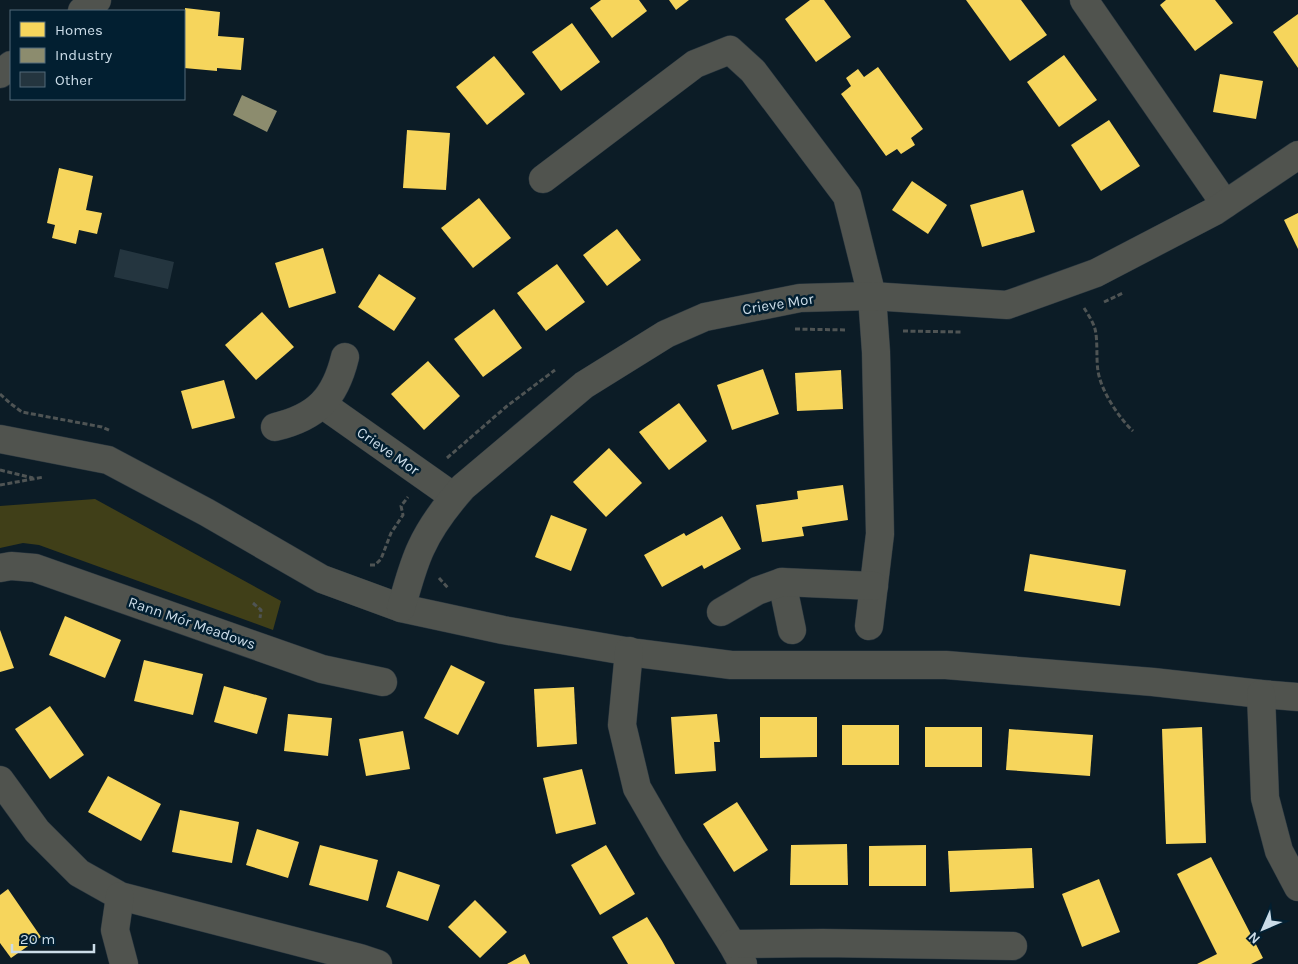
<svg xmlns="http://www.w3.org/2000/svg" width="1298" height="964" font-family="Karla,sans-serif">
	<style>
		.green { fill: #403f18 }
		.homes { fill: #f6d55c }
		.industry { fill: #8c8c6e }
		.building { fill: #24353f }
		.lines { fill: none; stroke-linecap: round; stroke-linejoin: round }
		.minor-casing { stroke: #29363f; stroke-width: 29 }
		.path { stroke: #4f5454; stroke-width: 3; stroke-dasharray: 5 2.5; stroke-linecap: butt }
		.minor { stroke: #50534e; stroke-width: 28 }
		.labels { text-anchor: middle; stroke-width: 5; stroke-linejoin: round; paint-order: stroke }
		.street-label { font-size: 15px; fill: #cbdce8; stroke: #021f31 }
	</style>
	<rect width="100%" height="100%" fill="#0c1c26"/>
	<path class="green" d="M 95,499 L 281,601 L 273,630 L 39,545 L 23,543 L 0,548 L 0,506 Z"/>
	<g class="homes">
		<path d="M 601,0 L 639,0 L 647,11 L 612,38 L 590,8 Z"/>
		<path d="M 669,0 L 689,0 L 676,10 Z"/>
		<path d="M 810,0 L 824,0 L 851,37 L 816,62 L 785,19 Z"/>
		<path d="M 966,0 L 1021,0 L 1047,35 L 1010,61 Z"/>
		<path d="M 1166,0 L 1215,0 L 1233,23 L 1195,51 L 1160,5 Z"/>
		<path d="M 185,8 L 220,12 L 218,36 L 244,38 L 241,70 L 217,68 L 217,71 L 184,68 Z"/>
		<path d="M 1298,14 L 1298,68 L 1273,32 Z"/>
		<path d="M 572,23 L 600,62 L 561,91 L 532,52 Z"/>
		<path d="M 1064,55 L 1097,100 L 1059,127 L 1027,82 Z"/>
		<path d="M 494,56 L 525,94 L 487,125 L 456,87 Z"/>
		<path d="M 878,67 L 923,129 L 911,138 L 915,145 L 901,154 L 897,149 L 886,156 L 841,94 L 851,86 L 846,78 L 858,69 L 864,77 Z"/>
		<path d="M 1220,74 L 1263,81 L 1256,119 L 1213,112 Z"/>
		<path d="M 1109,120 L 1140,166 L 1101,191 L 1071,145 Z"/>
		<path d="M 407,130 L 450,133 L 446,190 L 403,188 Z"/>
		<path d="M 59,168 L 93,176 L 86,210 L 102,213 L 97,234 L 79,230 L 76,244 L 52,238 L 55,225 L 47,223 Z"/>
		<path d="M 912,181 L 947,205 L 928,234 L 892,210 Z"/>
		<path d="M 1023,190 L 1035,232 L 982,247 L 970,205 Z"/>
		<path d="M 479,198 L 511,238 L 473,268 L 441,228 Z"/>
		<path d="M 1298,213 L 1298,249 L 1284,220 Z"/>
		<path d="M 617,229 L 641,260 L 607,286 L 583,255 Z"/>
		<path d="M 323,248 L 336,293 L 289,308 L 275,263 Z"/>
		<path d="M 557,264 L 585,302 L 546,331 L 517,293 Z"/>
		<path d="M 379,274 L 416,298 L 394,331 L 358,307 Z"/>
		<path d="M 494,309 L 522,348 L 483,377 L 454,339 Z"/>
		<path d="M 262,312 L 294,347 L 256,380 L 225,345 Z"/>
		<path d="M 428,361 L 460,396 L 424,430 L 391,394 Z"/>
		<path d="M 763,369 L 779,414 L 732,430 L 717,385 Z"/>
		<path d="M 841,370 L 843,409 L 797,411 L 795,373 Z"/>
		<path d="M 224,380 L 235,418 L 192,429 L 181,391 Z"/>
		<path d="M 679,403 L 707,441 L 669,470 L 639,432 Z"/>
		<path d="M 609,448 L 642,483 L 606,517 L 573,482 Z"/>
		<path d="M 843,485 L 848,520 L 802,527 L 804,536 L 762,542 L 756,505 L 798,499 L 797,491 Z"/>
		<path d="M 551,515 L 587,529 L 571,571 L 535,557 Z"/>
		<path d="M 722,516 L 741,549 L 704,569 L 702,565 L 662,587 L 644,555 L 684,533 L 686,536 Z"/>
		<path d="M 1030,554 L 1126,570 L 1120,606 L 1024,591 Z"/>
		<path d="M 65,616 L 121,640 L 105,678 L 49,655 Z"/>
		<path d="M 0,630 L 14,668 L 0,672 Z"/>
		<path d="M 144,660 L 203,674 L 193,715 L 134,701 Z"/>
		<path d="M 451,665 L 485,682 L 458,735 L 424,718 Z"/>
		<path d="M 224,686 L 267,698 L 257,734 L 214,722 Z"/>
		<path d="M 574,687 L 577,744 L 537,747 L 534,689 Z"/>
		<path d="M 50,706 L 84,755 L 50,779 L 15,729 Z"/>
		<path d="M 288,714 L 332,718 L 328,756 L 284,751 Z"/>
		<path d="M 717,714 L 720,742 L 714,742 L 716,771 L 675,774 L 671,717 Z"/>
		<path d="M 760,717 L 817,717 L 817,757 L 760,758 Z"/>
		<rect x="842" y="725" width="57" height="40"/>
		<rect x="925" y="727" width="57" height="40"/>
		<path d="M 1202,727 L 1206,843 L 1166,844 L 1162,729 Z"/>
		<path d="M 1009,729 L 1093,735 L 1090,776 L 1006,770 Z"/>
		<path d="M 403,731 L 410,769 L 366,776 L 359,739 Z"/>
		<path d="M 582,769 L 596,824 L 556,834 L 543,778 Z"/>
		<path d="M 108,776 L 161,804 L 141,841 L 88,812 Z"/>
		<path d="M 737,802 L 768,850 L 734,872 L 703,824 Z"/>
		<path d="M 180,810 L 239,822 L 232,863 L 172,852 Z"/>
		<path d="M 257,829 L 299,842 L 288,878 L 246,865 Z"/>
		<path d="M 847,844 L 848,885 L 790,885 L 791,845 Z"/>
		<path d="M 320,845 L 378,860 L 368,901 L 309,885 Z"/>
		<path d="M 606,845 L 635,894 L 600,915 L 571,865 Z"/>
		<path d="M 926,845 L 926,886 L 869,886 L 869,846 Z"/>
		<path d="M 1032,848 L 1034,888 L 950,892 L 948,851 Z"/>
		<path d="M 1211,857 L 1263,958 L 1251,964 L 1197,964 L 1217,954 L 1177,874 Z"/>
		<path d="M 398,871 L 440,885 L 428,921 L 386,907 Z"/>
		<path d="M 1099,879 L 1120,932 L 1082,947 L 1062,894 Z"/>
		<path d="M 8,889 L 41,937 L 11,958 L 0,943 L 0,895 Z"/>
		<path d="M 475,900 L 507,932 L 480,958 L 448,927 Z"/>
		<path d="M 647,917 L 662,941 L 675,964 L 628,964 L 612,937 Z"/>
		<path d="M 525,954 L 530,964 L 507,964 Z"/>
	</g>
	<path class="industry" d="M 242,95 L 277,111 L 267,132 L 233,115 Z"/>
	<path class="building" d="M 120,249 L 174,262 L 168,289 L 114,277 Z"/>
	<g class="lines">
		<defs>
			<g id="minor">
				<path d="M 1084,0 L 1225,204"/>
				<path d="M 82,11 L 97,0"/>
				<path d="M 0,74 L 11,65"/>
				<path d="M 543,179 L 695,64 L 730,50 L 753,71 L 847,196 L 872,296 L 876,352 L 880,534 L 869,626"/>
				<path d="M 322,404 L 454,497"/>
				<path d="M 275,427 C 317,417 335,398 345,357"/>
				<path d="M 0,439 L 108,460 L 206,512 L 322,579 L 401,608 L 503,630 L 637,653 L 731,665 L 946,665 L 1153,682 L 1261,694 L 1298,697"/>
				<path d="M 0,568 L 11,566 L 35,568 L 322,669 L 383,682"/>
				<path d="M 782,582 L 792,630"/>
				<path d="M 401,608 C 407,589 412,567 421,548 C 431,526 447,505 463,487 L 584,385 L 666,334 L 705,317 L 800,298 L 872,296 L 1007,305 L 1096,273 L 1215,211 L 1298,155"/>
				<path d="M 721,612 L 757,591 L 782,582 L 874,586"/>
				<path d="M 629,651 L 622,725 L 637,788 L 671,847 L 732,944 L 743,964"/>
				<path d="M 1261,694 L 1265,798 L 1279,851 L 1298,887"/>
				<path d="M 0,780 L 37,831 L 79,873 L 120,896 L 360,958 L 378,964"/>
				<path d="M 120,896 L 115,930 L 124,964"/>
				<path d="M 732,944 L 823,943 L 1013,946"/>
			</g>
		</defs>
		<use href="#minor" class="minor-casing"/>
		<g class="path">
			<path d="M 1104,302 L 1123,293"/>
			<path d="M 1084,308 C 1088,314 1093,322 1095,329 C 1098,340 1096,359 1098,371 C 1101,391 1119,418 1133,431"/>
			<path d="M 795,329 L 847,330"/>
			<path d="M 903,331 L 962,332"/>
			<path d="M 0,394 L 11,404 L 22,412 L 102,427 L 111,431"/>
			<path d="M 447,458 L 507,406 L 555,370"/>
			<path d="M 0,470 L 33,478"/>
			<path d="M 0,485 L 44,477"/>
			<path d="M 370,565 L 375,565 L 381,559 L 391,533 L 403,515 L 401,506 L 408,497"/>
			<path d="M 439,578 L 448,588"/>
			<path d="M 253,603 L 261,610 L 260,618"/>
		</g>
		<use href="#minor" class="minor"/>
	</g>
	<g class="labels">
		<g class="street-label">
			<text transform="translate(778 304) rotate(-9)" y="5">Crieve Mor</text>
			<text transform="translate(388 451) rotate(35)" y="5">Crieve Mor</text>
			<text transform="translate(192 623) rotate(19)" y="5">Rann Mór Meadows</text>
		</g>
	</g>
	<rect x="10" y="10" width="175" height="90" fill="#021f31" stroke="#526b7a"/>
	<rect x="20" y="22" width="25" height="15" fill="#f6d55c" stroke="#526b7a"/>
	<text x="55" y="35" font-size="15" fill="#cbdce8">Homes</text>
	<rect x="20" y="48" width="25" height="15" fill="#8c8c6e" stroke="#526b7a"/>
	<text x="55" y="60" font-size="15" fill="#cbdce8">Industry</text>
	<rect x="20" y="72" width="25" height="15" fill="#24353f" stroke="#526b7a"/>
	<text x="55" y="85" font-size="15" fill="#cbdce8">Other</text>
	<g transform="translate(1263 929) rotate(225)" stroke="#021f31" stroke-width="4" paint-order="stroke">
	<path d="M0-4L9 19L0 12L-9 19Z" fill="#cbdce8"/>
	<text y="-8" font-size="14" font-weight="bold" text-anchor="middle" fill="#cbdce8">N</text>
	</g>
	<path d="M12 944v8h82v-8" fill="none" stroke="#cbdce8" stroke-width="2.5"/>
	<text x="20" y="944" font-size="15" fill="#cbdce8" stroke="#021f31" stroke-width="4" paint-order="stroke">20 m</text>
</svg>
